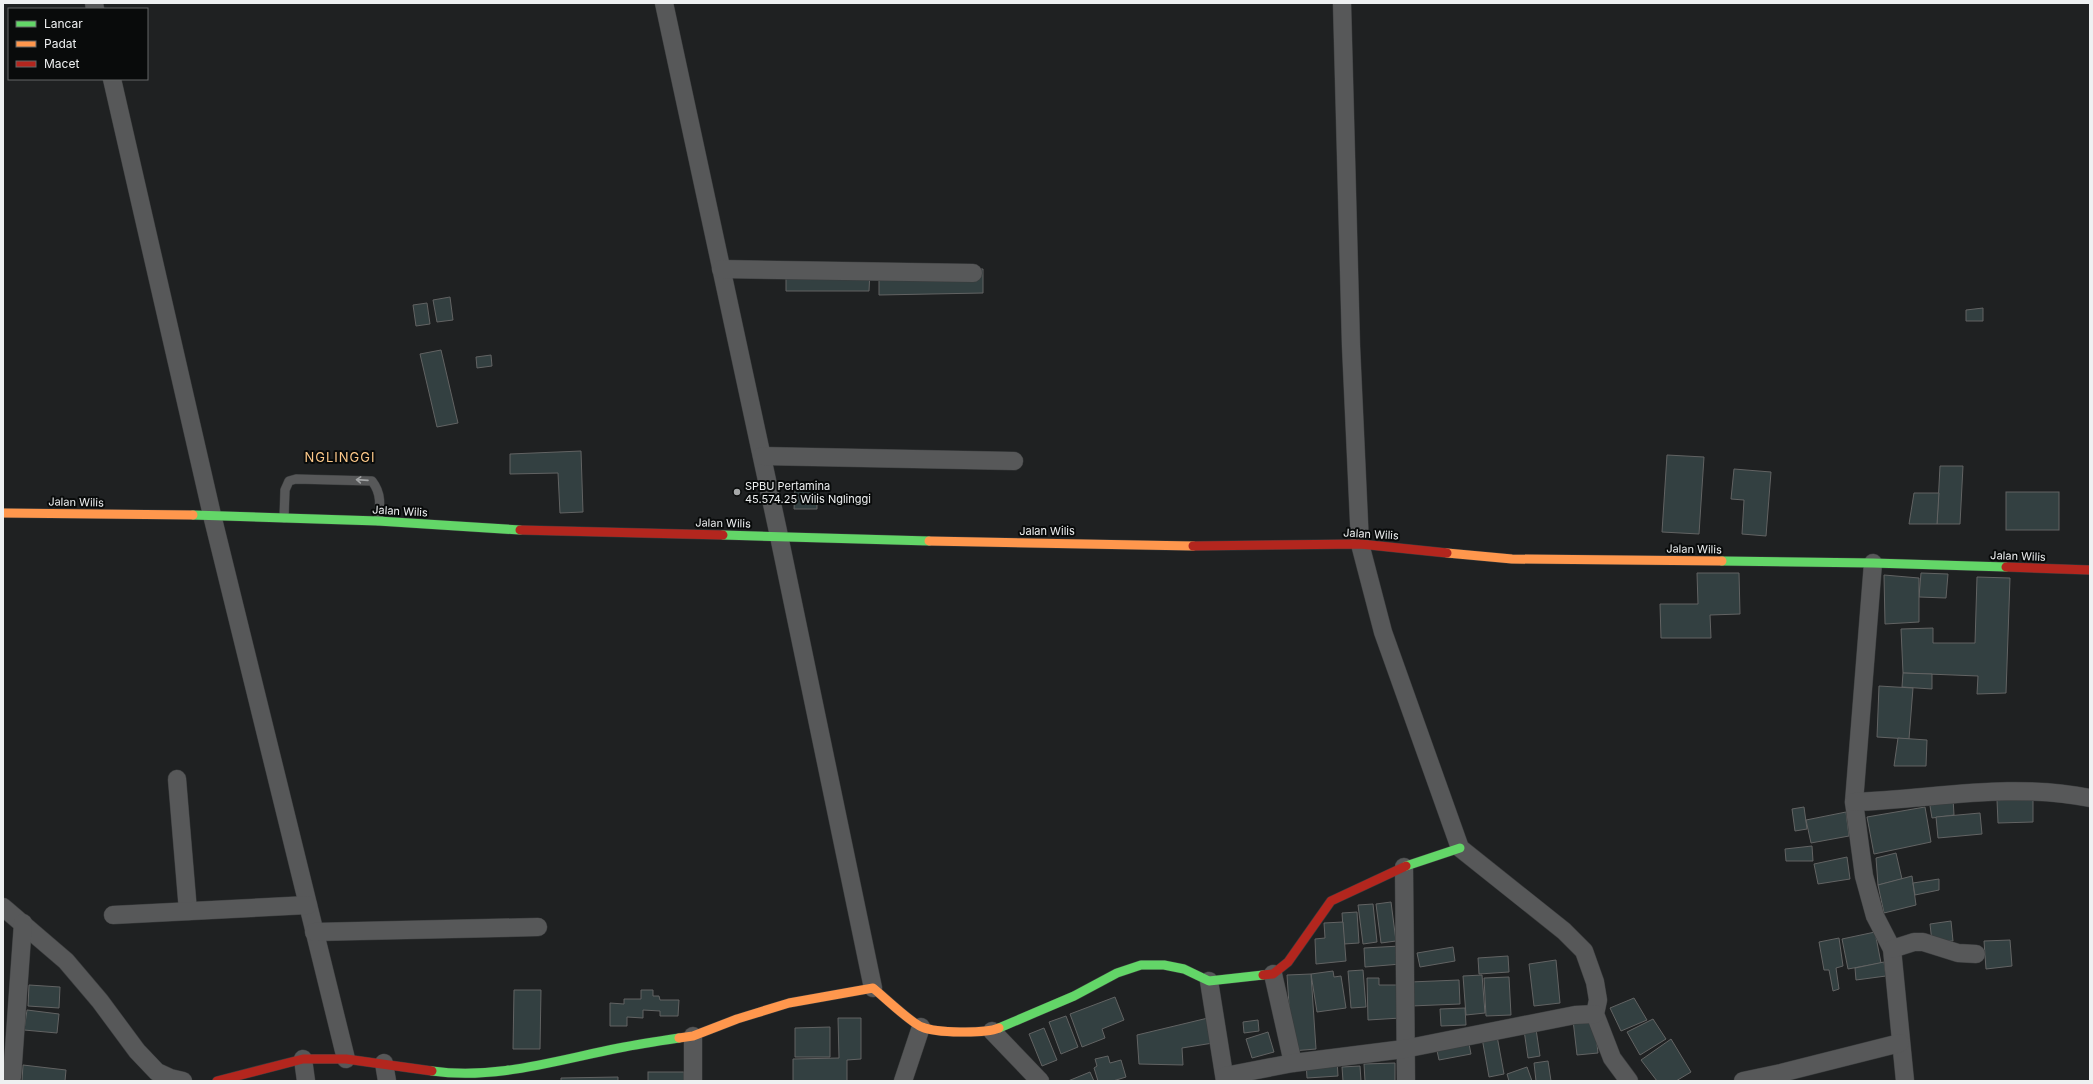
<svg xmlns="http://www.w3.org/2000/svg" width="2093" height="1084" font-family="Inter,sans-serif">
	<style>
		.building { fill: #334041; stroke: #626363 }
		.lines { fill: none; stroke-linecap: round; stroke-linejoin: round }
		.lane-casing { stroke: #3a3c3d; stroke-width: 10 }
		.street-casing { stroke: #3a3c3d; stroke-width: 19 }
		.fast-casing { stroke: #3a3c3d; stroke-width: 10 }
		.slow-casing { stroke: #3a3c3d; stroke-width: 10 }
		.jam-casing { stroke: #3a3c3d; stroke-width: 10 }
		.lane { stroke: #575859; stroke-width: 9 }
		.street { stroke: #575859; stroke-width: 18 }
		.fast { stroke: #63d668; stroke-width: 9 }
		.slow { stroke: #ff974d; stroke-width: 9 }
		.jam { stroke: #b3261e; stroke-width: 9 }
		.oneway { stroke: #a2a4a5 }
		.poi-dot { fill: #a6a8a9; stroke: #090b0b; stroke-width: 1.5 }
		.labels { text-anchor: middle; stroke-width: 4; stroke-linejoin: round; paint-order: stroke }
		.poi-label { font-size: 11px; fill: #eef0f1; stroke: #090b0b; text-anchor: start }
		.street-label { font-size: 11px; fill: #eef0f1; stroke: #090b0b }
		.quarter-label { font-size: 13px; letter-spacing: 1px; fill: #fdc889; stroke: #090b0b }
	</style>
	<rect width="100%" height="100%" fill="#1f2122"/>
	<g class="building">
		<path d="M 983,269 L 983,293 L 879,295 L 879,270 Z"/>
		<path d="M 870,270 L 869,291 L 786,291 L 786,271 Z"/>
		<path d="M 450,297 L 453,320 L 437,322 L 433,300 Z"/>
		<path d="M 427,303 L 430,324 L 416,326 L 413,305 Z"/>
		<path d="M 1983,308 L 1983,321 L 1966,321 L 1966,310 Z"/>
		<path d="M 441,350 L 458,423 L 437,427 L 420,354 Z"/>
		<path d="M 491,355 L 492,366 L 477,368 L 476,357 Z"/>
		<path d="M 581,451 L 583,512 L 560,513 L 558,473 L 510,474 L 510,454 Z"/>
		<path d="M 1667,455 L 1704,457 L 1699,534 L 1662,532 Z"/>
		<path d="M 1940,466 L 1963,466 L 1960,524 L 1937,524 Z"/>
		<path d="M 1734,469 L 1771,472 L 1766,536 L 1742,534 L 1744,500 L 1731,499 Z"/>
		<path d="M 795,487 L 817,488 L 817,509 L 794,509 Z"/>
		<rect x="2006" y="492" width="53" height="38"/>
		<path d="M 1914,493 L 1939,493 L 1937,524 L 1909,524 Z"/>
		<path d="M 1697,573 L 1739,573 L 1740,614 L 1710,615 L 1711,638 L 1661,638 L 1660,604 L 1698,604 Z"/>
		<path d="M 1921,573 L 1948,574 L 1946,598 L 1919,597 Z"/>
		<path d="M 1884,575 L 1919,578 L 1919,622 L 1885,624 Z"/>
		<path d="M 1977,577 L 2010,578 L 2006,693 L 1977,694 L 1978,676 L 1903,673 L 1901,629 L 1933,628 L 1933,643 L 1975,643 Z"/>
		<path d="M 1903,673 L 1932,674 L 1932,689 L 1902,687 Z"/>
		<path d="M 1879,686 L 1913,688 L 1909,739 L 1877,737 Z"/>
		<path d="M 1898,738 L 1927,740 L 1926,766 L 1894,766 Z"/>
		<path d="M 1953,798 L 1954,815 L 1932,818 L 1929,800 Z"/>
		<path d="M 1997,800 L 2033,800 L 2033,822 L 1998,823 Z"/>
		<path d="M 1804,807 L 1807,829 L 1795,831 L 1792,809 Z"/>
		<path d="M 1925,807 L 1931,842 L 1874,854 L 1867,817 Z"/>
		<path d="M 1846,812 L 1849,836 L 1811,843 L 1806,820 Z"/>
		<path d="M 1980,813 L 1982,834 L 1938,838 L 1936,817 Z"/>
		<path d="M 1812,846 L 1813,861 L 1786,861 L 1785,849 Z"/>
		<path d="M 1896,853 L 1902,879 L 1878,885 L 1876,858 Z"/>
		<path d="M 1847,857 L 1850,879 L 1818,884 L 1814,864 Z"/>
		<path d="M 1912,876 L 1916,905 L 1884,913 L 1878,885 Z"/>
		<path d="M 1939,879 L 1939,890 L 1915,895 L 1913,883 Z"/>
		<path d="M 1391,902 L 1396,941 L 1381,943 L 1376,904 Z"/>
		<path d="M 1373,904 L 1377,942 L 1363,944 L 1358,905 Z"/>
		<path d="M 1357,912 L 1359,943 L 1344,944 L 1342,913 Z"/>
		<path d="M 1951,921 L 1953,941 L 1932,942 L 1930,924 Z"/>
		<path d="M 1343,922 L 1346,961 L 1316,964 L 1315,939 L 1325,938 L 1324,923 Z"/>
		<path d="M 1875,932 L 1881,963 L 1848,969 L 1842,939 Z"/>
		<path d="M 1839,938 L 1843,966 L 1836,968 L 1839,989 L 1833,991 L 1829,970 L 1824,970 L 1819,942 Z"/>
		<path d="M 2010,940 L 2012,966 L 1986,969 L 1984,941 Z"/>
		<path d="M 1400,946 L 1401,964 L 1365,967 L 1364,948 Z"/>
		<path d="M 1453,947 L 1455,961 L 1420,967 L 1417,953 Z"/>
		<path d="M 1508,956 L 1509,972 L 1479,974 L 1478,958 Z"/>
		<path d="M 1556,960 L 1560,1003 L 1534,1006 L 1529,964 Z"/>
		<path d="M 1884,962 L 1886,976 L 1856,980 L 1855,968 Z"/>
		<path d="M 1363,970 L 1366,1007 L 1351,1008 L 1348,971 Z"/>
		<path d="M 1333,971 L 1334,977 L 1341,976 L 1346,1008 L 1317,1012 L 1311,974 Z"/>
		<path d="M 1311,974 L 1316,1049 L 1292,1051 L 1287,975 Z"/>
		<path d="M 1482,975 L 1485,1013 L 1466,1015 L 1463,976 Z"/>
		<path d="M 1509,977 L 1511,1015 L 1486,1016 L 1484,978 Z"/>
		<path d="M 1367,978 L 1379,978 L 1379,985 L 1400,985 L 1401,1018 L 1368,1020 Z"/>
		<path d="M 1459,980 L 1460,1004 L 1411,1006 L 1410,982 Z"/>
		<path d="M 29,985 L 60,987 L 59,1008 L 28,1006 Z"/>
		<path d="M 514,990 L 541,990 L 540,1049 L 513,1049 Z"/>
		<path d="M 641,990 L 653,990 L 653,996 L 659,996 L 660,1000 L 679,1000 L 678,1016 L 660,1016 L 660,1011 L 643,1010 L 643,1018 L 627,1017 L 627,1026 L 610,1026 L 610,1003 L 624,1004 L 624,999 L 641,999 Z"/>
		<path d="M 1115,997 L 1124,1020 L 1102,1029 L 1105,1038 L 1082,1047 L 1070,1014 Z"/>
		<path d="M 1634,998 L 1647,1020 L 1621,1031 L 1610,1008 Z"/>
		<path d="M 1465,1008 L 1466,1025 L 1441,1026 L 1440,1009 Z"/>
		<path d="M 27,1010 L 59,1014 L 57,1033 L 24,1030 Z"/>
		<path d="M 1066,1016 L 1078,1047 L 1061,1054 L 1049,1022 Z"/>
		<path d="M 1594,1017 L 1598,1053 L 1577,1055 L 1573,1020 Z"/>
		<path d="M 838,1018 L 861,1018 L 861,1059 L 847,1060 L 847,1081 L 793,1081 L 793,1059 L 839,1058 Z"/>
		<path d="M 1208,1018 L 1213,1043 L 1182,1048 L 1183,1065 L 1139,1064 L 1137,1035 Z"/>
		<path d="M 1653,1019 L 1666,1039 L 1640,1055 L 1627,1032 Z"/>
		<path d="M 1258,1020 L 1259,1031 L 1244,1033 L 1243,1022 Z"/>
		<path d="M 830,1027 L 830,1057 L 795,1057 L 795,1028 Z"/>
		<path d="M 1044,1028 L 1057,1060 L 1042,1066 L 1029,1034 Z"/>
		<path d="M 1536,1029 L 1540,1056 L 1528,1058 L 1524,1030 Z"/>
		<path d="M 1268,1032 L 1274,1052 L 1252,1058 L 1246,1039 Z"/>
		<path d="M 1497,1036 L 1504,1074 L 1489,1077 L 1482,1038 Z"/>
		<path d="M 1468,1039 L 1471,1054 L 1439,1060 L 1436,1046 Z"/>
		<path d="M 1671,1039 L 1691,1072 L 1676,1081 L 1657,1081 L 1641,1060 Z"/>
		<path d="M 1108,1056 L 1110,1063 L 1121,1060 L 1126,1077 L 1113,1081 L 1098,1081 L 1094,1068 L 1097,1066 L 1095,1059 Z"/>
		<path d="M 1337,1060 L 1338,1076 L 1307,1078 L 1306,1062 Z"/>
		<path d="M 1548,1061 L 1551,1081 L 1536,1081 L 1534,1063 Z"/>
		<path d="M 1395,1063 L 1395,1081 L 1365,1081 L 1364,1064 Z"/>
		<path d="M 23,1065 L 66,1070 L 65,1081 L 22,1081 Z"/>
		<path d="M 1360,1066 L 1361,1081 L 1343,1081 L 1342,1067 Z"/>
		<path d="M 1527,1067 L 1532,1081 L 1509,1081 L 1507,1074 Z"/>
		<rect x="648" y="1072" width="36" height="9"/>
		<path d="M 1090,1072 L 1094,1081 L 1068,1081 Z"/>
		<path d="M 618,1077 L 618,1081 L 561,1081 L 561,1078 Z"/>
	</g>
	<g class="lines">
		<defs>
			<path id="lane" d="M 284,518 L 285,490 L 289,481 L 296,479 L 372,481 C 382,494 380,506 378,521"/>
			<g id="street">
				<path d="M 94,3 L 95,9"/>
				<path d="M 664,3 L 779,536 L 873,988"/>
				<path d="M 1342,3 L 1351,346 L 1360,544 L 1383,632 L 1460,848 L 1564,931 L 1584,951 L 1595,982 L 1598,1000 L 1595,1014 L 1612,1058 L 1629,1081"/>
				<path d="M 112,79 L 212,515 L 346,1059"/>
				<path d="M 721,269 L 973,273"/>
				<path d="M 762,456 L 1014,461"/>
				<path d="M 1873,563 L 1854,802 L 1864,876 L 1875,916 L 1892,949 L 1905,1081"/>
				<path d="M 177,779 L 188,911"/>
				<path d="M 1854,802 C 1935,799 2009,782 2090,798"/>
				<path d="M 1404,867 L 1406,1081"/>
				<path d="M 3,907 L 66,961 L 100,1001 L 137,1051 L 157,1072 L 170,1078 L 183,1081"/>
				<path d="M 113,915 L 308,905"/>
				<path d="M 314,932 L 538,927"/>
				<path d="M 1892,949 L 1914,942 L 1923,942 L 1958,953 L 1976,954"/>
				<path d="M 1273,974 L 1293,1063"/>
				<path d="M 1209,981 L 1225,1081"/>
				<path d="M 992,1031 L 1040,1081"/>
				<path d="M 303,1059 L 306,1081"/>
				<path d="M 384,1063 L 387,1081"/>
				<path d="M 1225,1076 L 1293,1063 L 1404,1049 L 1575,1015 L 1595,1014"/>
				<path d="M 12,1077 L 23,923"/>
				<path d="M 693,1081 L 693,1036"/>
				<path d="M 903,1081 L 921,1027"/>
				<path d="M 1743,1081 L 1781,1073 L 1900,1043"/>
			</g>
			<g id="fast">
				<path d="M 193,515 L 378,521 L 520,530"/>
				<path d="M 723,535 L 929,541"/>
				<path d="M 1722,561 L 1873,563 L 2006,567"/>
				<path d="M 1406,866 L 1460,848"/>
				<path d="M 999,1028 L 1074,996 L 1117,973 L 1141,965 L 1164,965 L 1184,969 L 1209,981 L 1263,975"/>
				<path d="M 432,1071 C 496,1080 557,1060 619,1048 C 639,1044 659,1041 679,1038"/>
			</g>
			<g id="slow">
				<path d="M 3,513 L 193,515"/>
				<path d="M 929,541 L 1193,546"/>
				<path d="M 1447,553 L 1512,559 L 1722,561"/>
				<path d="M 679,1038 L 693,1036 L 737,1019 L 789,1003 L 873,988 C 883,996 912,1024 922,1027 C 936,1033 984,1034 999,1028"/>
			</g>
			<g id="jam">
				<path d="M 520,530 L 723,535"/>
				<path d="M 1193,546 L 1360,544 L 1447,553"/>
				<path d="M 2006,567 L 2090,570"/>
				<path d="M 1263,975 L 1273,974 L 1288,962 L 1331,901 L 1406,866"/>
				<path d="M 217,1081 L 303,1059 L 346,1059 L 432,1071"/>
			</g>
		</defs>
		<use href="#lane" class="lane-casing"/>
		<use href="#street" class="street-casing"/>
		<use href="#fast" class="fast-casing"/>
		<use href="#slow" class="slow-casing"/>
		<use href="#jam" class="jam-casing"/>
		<use href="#lane" class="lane"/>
		<use href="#street" class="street"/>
		<use href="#fast" class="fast"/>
		<use href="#slow" class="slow"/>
		<use href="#jam" class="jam"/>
	</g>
	<defs><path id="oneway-shaft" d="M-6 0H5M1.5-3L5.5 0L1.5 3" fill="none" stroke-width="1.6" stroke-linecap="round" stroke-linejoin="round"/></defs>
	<use class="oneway" href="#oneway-shaft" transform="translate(362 480) rotate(-176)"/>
	<circle class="poi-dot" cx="737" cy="492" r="4"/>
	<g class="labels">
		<g class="poi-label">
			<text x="745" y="490">SPBU Pertamina<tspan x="745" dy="13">45.574.25 Wilis Nglinggi</tspan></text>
		</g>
		<g class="street-label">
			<text transform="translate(76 502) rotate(1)" y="4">Jalan Wilis</text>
			<text transform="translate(400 511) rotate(3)" y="4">Jalan Wilis</text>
			<text transform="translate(723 523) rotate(1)" y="4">Jalan Wilis</text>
			<text x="1047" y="535">Jalan Wilis</text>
			<text transform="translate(1371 534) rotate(3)" y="4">Jalan Wilis</text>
			<text transform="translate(1694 549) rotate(1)" y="4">Jalan Wilis</text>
			<text transform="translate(2018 556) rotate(2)" y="4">Jalan Wilis</text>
		</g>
		<g class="quarter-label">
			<text x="340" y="462">NGLINGGI</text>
		</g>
	</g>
	<rect width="2093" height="1084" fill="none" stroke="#eef0f1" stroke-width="8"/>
	<rect x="8" y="8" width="140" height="72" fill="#090b0b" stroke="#656767"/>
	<rect x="16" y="21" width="20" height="6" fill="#63d668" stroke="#656767"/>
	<text x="44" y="28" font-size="12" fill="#eef0f1">Lancar</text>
	<rect x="16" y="41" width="20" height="6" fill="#ff974d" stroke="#656767"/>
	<text x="44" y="48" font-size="12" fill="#eef0f1">Padat</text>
	<rect x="16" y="61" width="20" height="6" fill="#b3261e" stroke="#656767"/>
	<text x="44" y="68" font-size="12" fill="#eef0f1">Macet</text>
</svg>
